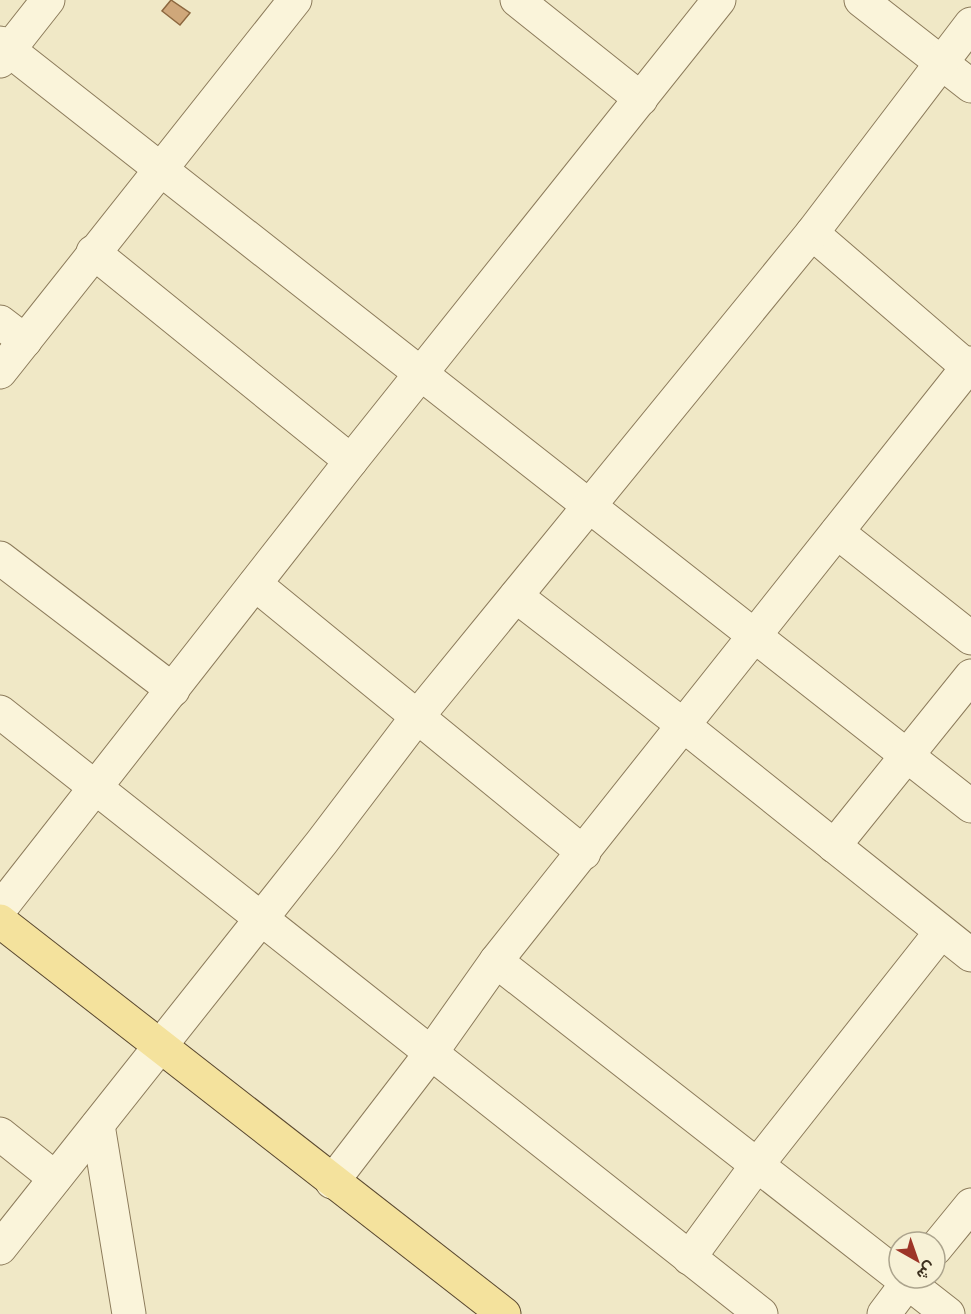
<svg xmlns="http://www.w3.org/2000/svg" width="971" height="1314" font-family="Bitter,Vazirmatn,serif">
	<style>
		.building { fill: #cfa77a; stroke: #8c673f; stroke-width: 1.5 }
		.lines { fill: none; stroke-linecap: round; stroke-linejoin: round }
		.minor-casing { stroke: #8c7b5b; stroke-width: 35 }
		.major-casing { stroke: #5a482f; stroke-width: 35 }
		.minor { stroke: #faf4da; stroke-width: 33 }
		.major { stroke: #f4e29d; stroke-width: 33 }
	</style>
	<rect width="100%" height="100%" fill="#f0e8c6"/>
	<path class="building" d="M 171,0 L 190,13 L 180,25 L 162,11 Z"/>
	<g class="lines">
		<defs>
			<g id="minor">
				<path d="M 517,0 L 641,99"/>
				<path d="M 861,0 L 971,86"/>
				<path d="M 0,43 L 971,806"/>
				<path d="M 0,61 L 48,0"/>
				<path d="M 812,233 L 971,370"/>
				<path d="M 93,252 L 351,461"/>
				<path d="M 0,322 L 25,341"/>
				<path d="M 0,372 L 295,0"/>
				<path d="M 837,532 L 971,638"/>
				<path d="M 0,558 L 173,690"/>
				<path d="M 255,584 L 584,853"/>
				<path d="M 516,596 L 683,725 L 971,955"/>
				<path d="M 0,712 L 761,1314"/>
				<path d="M 834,846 L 971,676"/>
				<path d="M 0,909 L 351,461 L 719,0"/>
				<path d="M 496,961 L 899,1276"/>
				<path d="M 98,1125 L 129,1314"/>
				<path d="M 0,1134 L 55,1178"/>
				<path d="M 332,1182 L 431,1053 L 496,961 L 971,363"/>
				<path d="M 0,1248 L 322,842 L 417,717 L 812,233 L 971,24"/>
				<path d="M 935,1249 L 971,1205"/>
				<path d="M 689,1258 L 757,1165 L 941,932"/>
				<path d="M 902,1278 L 948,1314"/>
				<path d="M 884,1314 L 911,1278"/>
			</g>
			<path id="major" d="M 0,921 L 504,1314"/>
		</defs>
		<use href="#minor" class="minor-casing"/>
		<use href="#major" class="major-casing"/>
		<use href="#minor" class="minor"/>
		<use href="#major" class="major"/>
	</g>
	<g transform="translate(917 1260) rotate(140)"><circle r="28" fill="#f7f1d6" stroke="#aca48d" stroke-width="1.5"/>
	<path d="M0-4.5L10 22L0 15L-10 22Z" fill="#9d3528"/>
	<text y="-9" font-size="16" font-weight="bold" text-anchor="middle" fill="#3c301f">ش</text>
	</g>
</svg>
